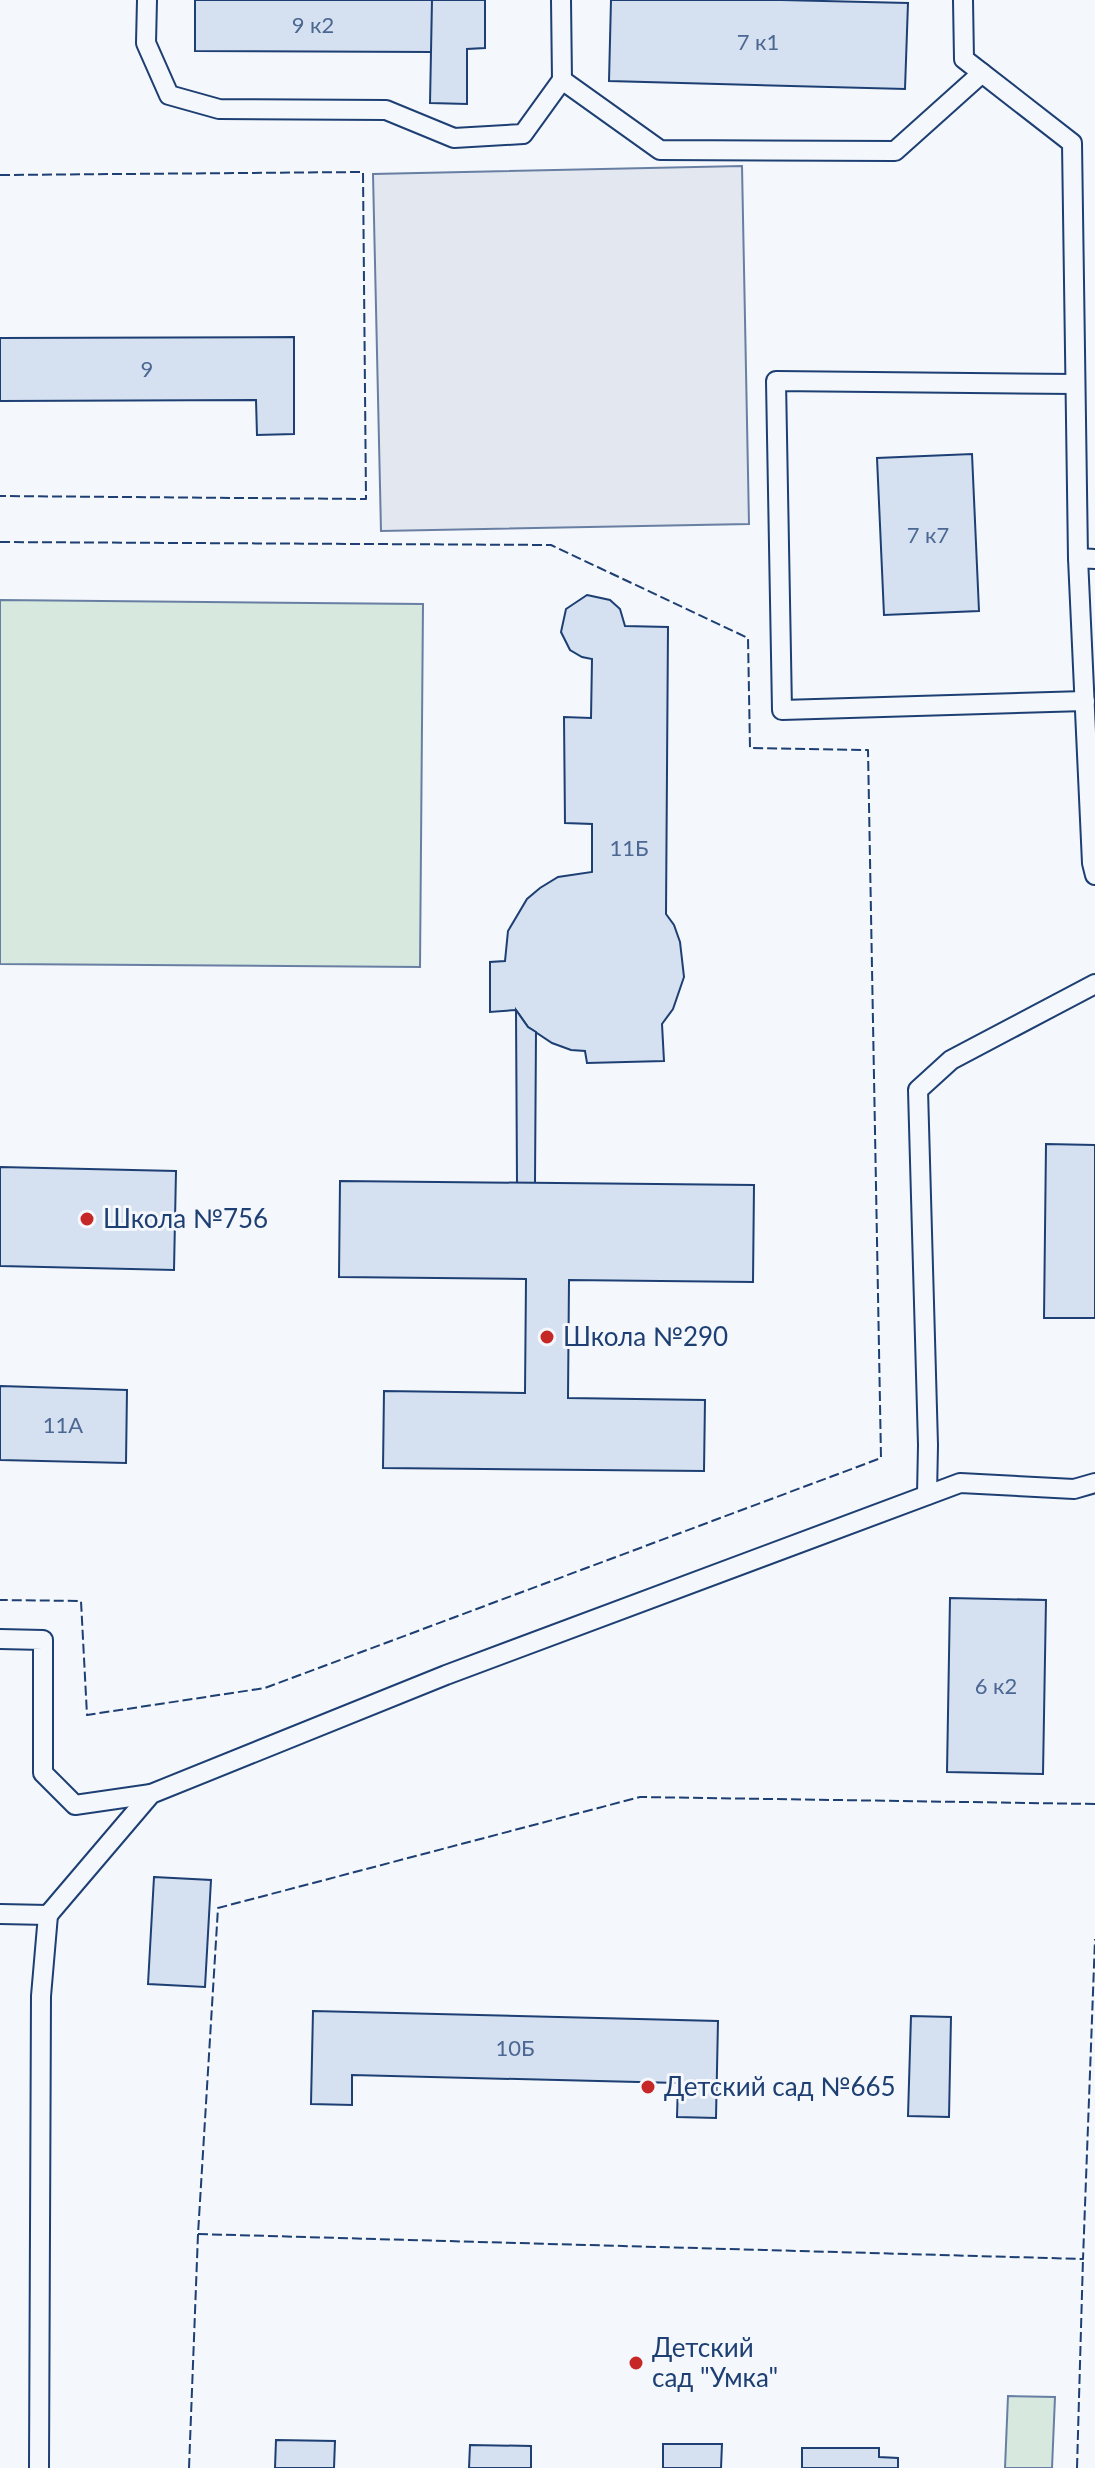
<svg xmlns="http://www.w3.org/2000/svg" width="1095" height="2468" font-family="Lato,sans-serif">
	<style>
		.green { fill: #d7e8df; stroke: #687fa3; stroke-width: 2 }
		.parking { fill: #e3e8f0; stroke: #687fa3; stroke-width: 2 }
		.building { fill: #d5e0f0; stroke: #1d3f73; stroke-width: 2 }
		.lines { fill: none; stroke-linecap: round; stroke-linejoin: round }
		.service-casing { stroke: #1d3f73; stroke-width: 22 }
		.service { stroke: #f4f7fb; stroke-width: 18 }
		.fence { stroke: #1d3f73; stroke-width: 2; stroke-dasharray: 10 4; stroke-linecap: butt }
		.poi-dot { fill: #c62828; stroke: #f4f7fb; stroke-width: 3 }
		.labels { text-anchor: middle; stroke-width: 6; stroke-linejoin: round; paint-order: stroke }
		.number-label { font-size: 22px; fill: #4b6792 }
		.poi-label { font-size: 26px; fill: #1d3f73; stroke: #f4f7fb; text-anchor: start }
	</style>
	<rect width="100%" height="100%" fill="#f4f7fb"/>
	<g class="green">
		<path d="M 0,600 L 423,604 L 420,967 L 0,964 Z"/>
		<path d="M 1008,2396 L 1055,2397 L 1052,2468 L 1005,2468 Z"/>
	</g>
	<path class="parking" d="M 742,166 L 749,524 L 381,531 L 373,174 Z"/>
	<g class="building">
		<path d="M 195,0 L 432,0 L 432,52 L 195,51 Z"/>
		<path d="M 432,0 L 485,0 L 485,48 L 467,49 L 467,104 L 430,103 Z"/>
		<path d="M 611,0 L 781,0 L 908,3 L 905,89 L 609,81 Z"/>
		<path d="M 294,337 L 294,434 L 257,435 L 256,400 L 0,401 L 0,338 Z"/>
		<path d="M 972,454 L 979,611 L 884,615 L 877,458 Z"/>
		<path d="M 587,595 L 610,600 L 620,609 L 625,626 L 668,627 L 666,914 L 674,925 L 680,942 L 684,977 L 673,1009 L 662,1024 L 664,1061 L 587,1063 L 585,1051 L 571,1050 L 552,1043 L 528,1027 L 516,1010 L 490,1012 L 490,962 L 505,961 L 508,931 L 527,899 L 540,888 L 558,877 L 592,872 L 592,824 L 565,823 L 564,717 L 591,718 L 592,659 L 582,657 L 570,650 L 561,632 L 566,609 Z"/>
		<path d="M 516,1010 L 528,1027 L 536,1032 L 535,1183 L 517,1183 Z"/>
		<path d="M 1046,1144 L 1095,1145 L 1095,1318 L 1044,1318 Z"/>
		<path d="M 0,1167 L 176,1171 L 174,1270 L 0,1266 Z"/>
		<path d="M 340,1181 L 754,1185 L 753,1282 L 569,1280 L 568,1398 L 705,1400 L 704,1471 L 383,1468 L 384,1391 L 525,1393 L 526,1279 L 339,1277 Z"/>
		<path d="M 0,1386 L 127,1390 L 126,1463 L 0,1460 Z"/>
		<path d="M 950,1598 L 1046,1600 L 1043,1774 L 947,1772 Z"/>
		<path d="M 154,1877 L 211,1880 L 205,1987 L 148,1984 Z"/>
		<path d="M 313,2011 L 718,2021 L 716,2118 L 677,2117 L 678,2083 L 352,2075 L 352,2105 L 311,2104 Z"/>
		<path d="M 911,2016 L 951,2017 L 949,2117 L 908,2116 Z"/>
		<path d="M 276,2440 L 335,2441 L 334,2468 L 275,2468 Z"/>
		<path d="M 663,2444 L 722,2444 L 721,2468 L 663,2468 Z"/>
		<path d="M 470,2445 L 531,2446 L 531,2468 L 469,2468 Z"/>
		<path d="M 802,2448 L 879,2448 L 879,2457 L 898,2458 L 898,2468 L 802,2468 Z"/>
	</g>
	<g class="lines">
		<defs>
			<g id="service">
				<path d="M 147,0 L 146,43 L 169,95 L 219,109 L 386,110 L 454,138 L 523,134 L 562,80 L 561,0"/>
				<path d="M 963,0 L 964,59 L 1072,143 L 1078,558"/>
				<path d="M 562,80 L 660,150 L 895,151 L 982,73"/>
				<path d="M 1075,384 L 776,381 L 782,710 L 1085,701"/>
				<path d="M 1095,559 L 1078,558 L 1092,863 L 1095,875"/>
				<path d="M 927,1495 L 928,1445 L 918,1090 L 951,1060 L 1095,984"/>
				<path d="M 0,1639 L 43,1640 L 43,1773 L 75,1805 L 151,1794"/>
				<path d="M 0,1914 L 48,1915 L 151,1794 L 446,1675 L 960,1483 L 1074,1489 L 1095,1483"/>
				<path d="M 39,2468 L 41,1996 L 48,1915"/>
			</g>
		</defs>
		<use href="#service" class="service-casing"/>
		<use href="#service" class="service"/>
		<g class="fence">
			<path d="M 0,175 L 363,172 L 366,499 L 0,496"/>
			<path d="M 0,542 L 551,545 L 748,638 L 750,748 L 868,750 L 881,1458 L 265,1688 L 87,1715 L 81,1601 L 0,1600"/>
			<path d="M 1095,1804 L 640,1797 L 218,1908 L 198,2234 L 1083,2259 L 1095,1939"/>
			<path d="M 189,2468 L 198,2234 L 200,2234"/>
			<path d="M 1077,2468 L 1083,2259 L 1080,2259"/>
		</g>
	</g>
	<g class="poi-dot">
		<circle cx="87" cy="1219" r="8"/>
		<circle cx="547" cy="1337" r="8"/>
		<circle cx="648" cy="2087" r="8"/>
		<circle cx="636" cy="2363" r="8"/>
	</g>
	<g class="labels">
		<g class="number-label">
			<text x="313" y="33">9 к2</text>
			<text x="758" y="50">7 к1</text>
			<text x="147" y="377">9</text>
			<text x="928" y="543">7 к7</text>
			<text x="629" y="856">11Б</text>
			<text x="63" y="1433">11А</text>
			<text x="996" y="1694">6 к2</text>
			<text x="515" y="2056">10Б</text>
		</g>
		<g class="poi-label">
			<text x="103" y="1228">Школа №756</text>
			<text x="563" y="1346">Школа №290</text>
			<text x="664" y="2096">Детский сад №665</text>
			<text x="652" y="2357">Детский<tspan x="652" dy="30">сад "Умка"</tspan></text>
		</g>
	</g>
</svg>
